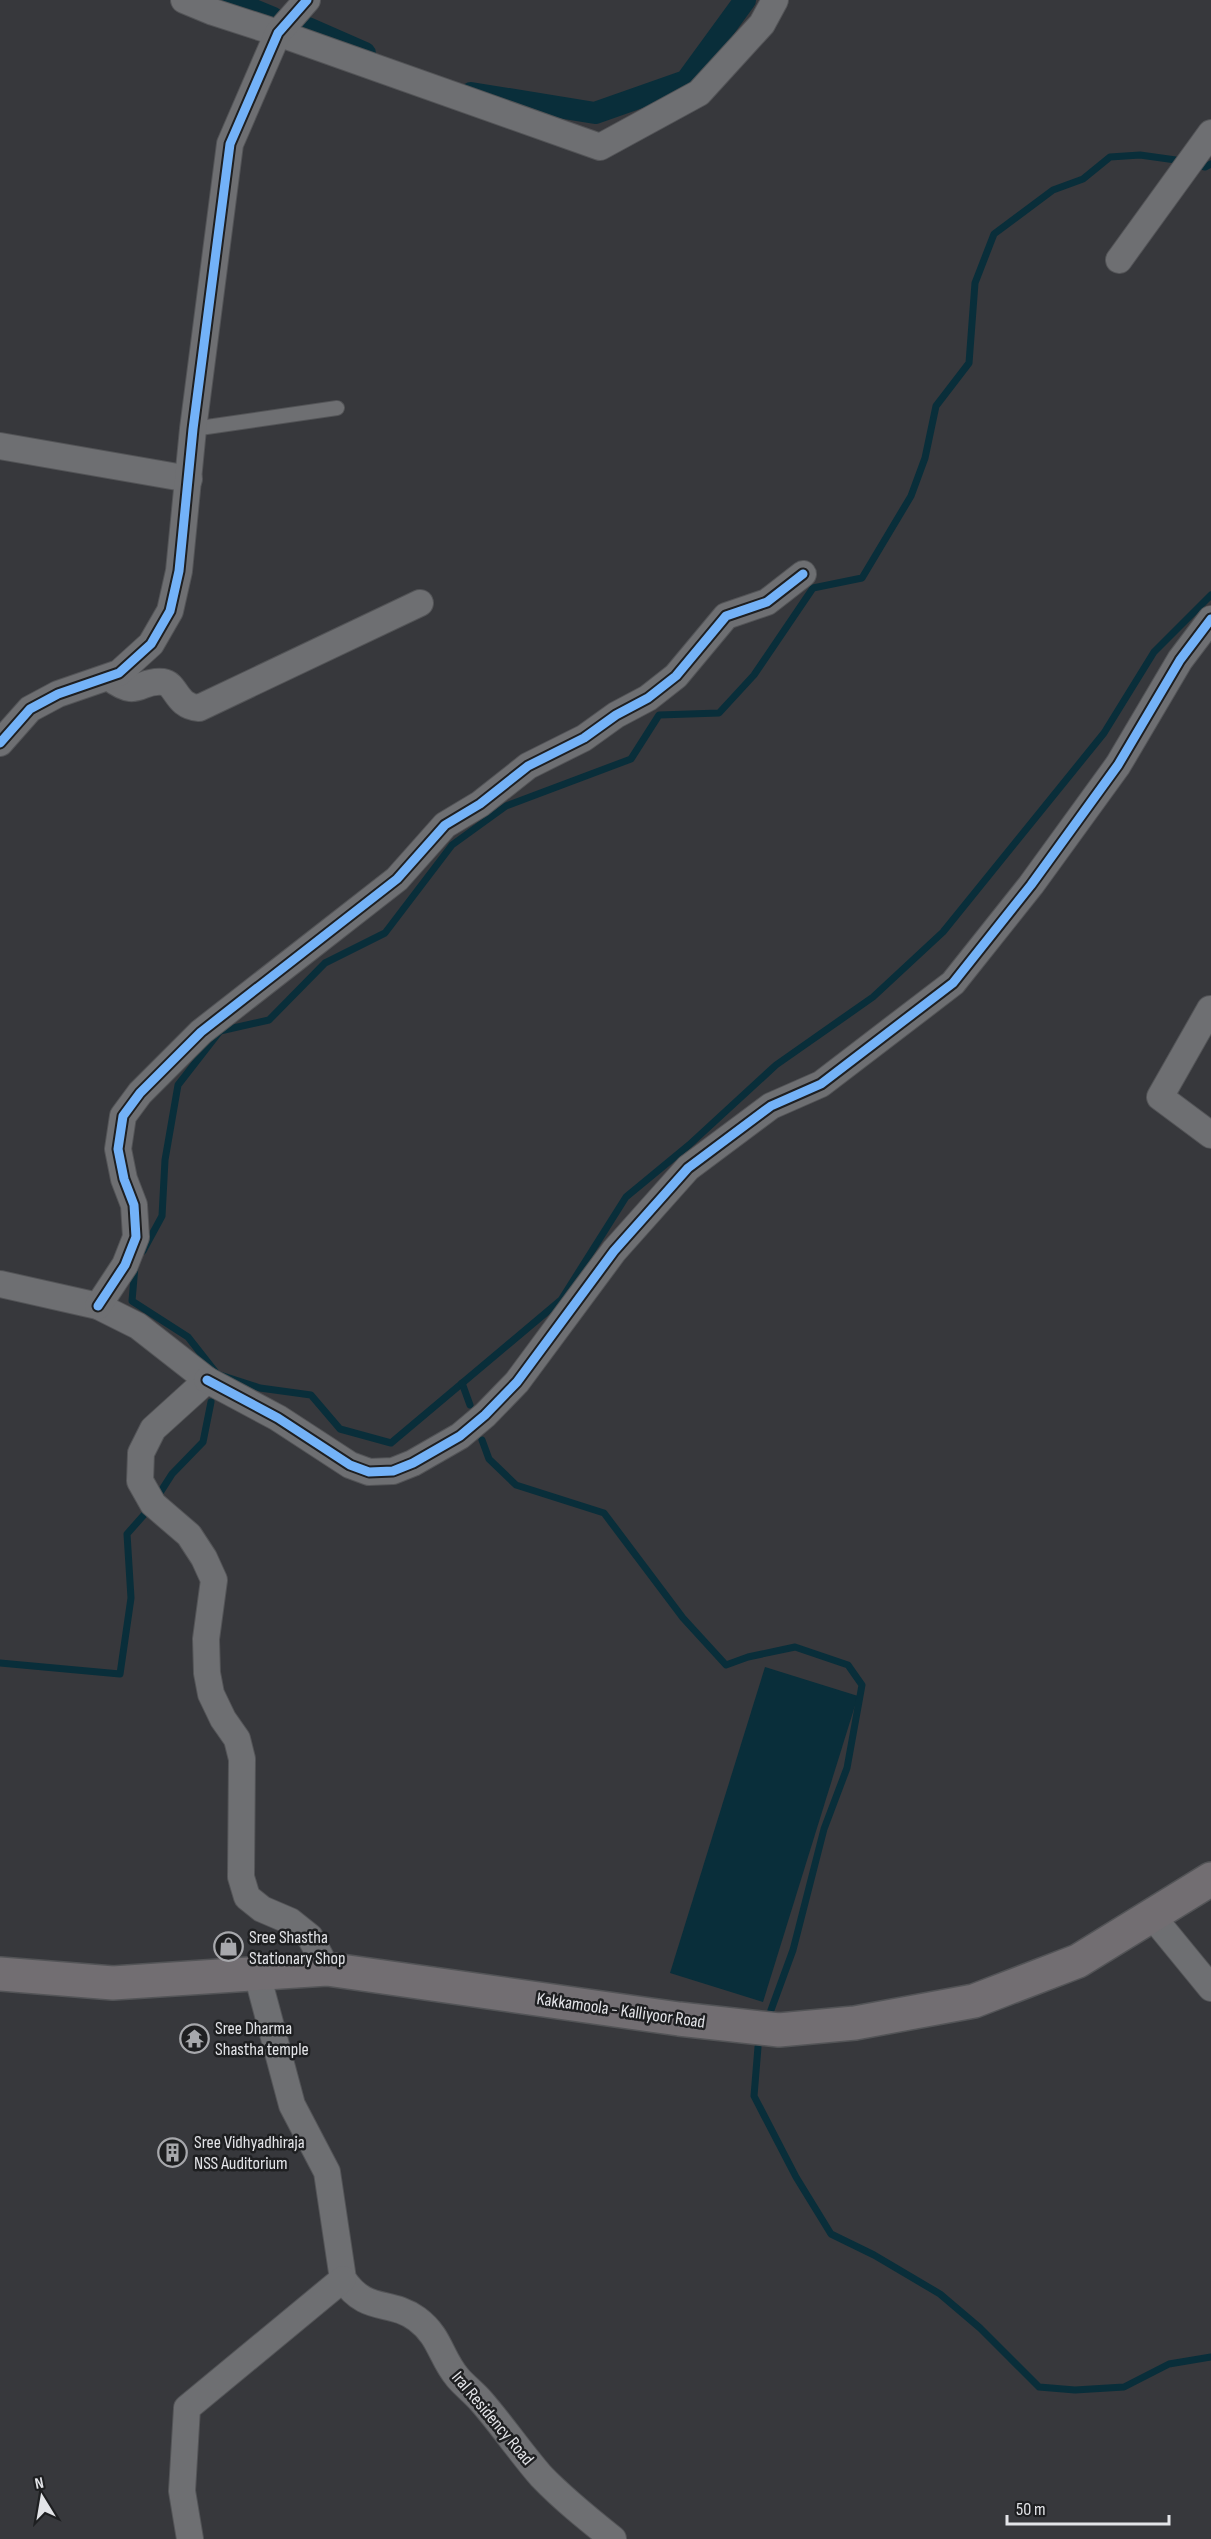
<svg xmlns="http://www.w3.org/2000/svg" width="1211" height="2539" font-family="'Sofia Sans Condensed',sans-serif">
	<style>
		.water { fill: #092e3a }
		.lines { fill: none; stroke-linecap: round; stroke-linejoin: round }
		.stream { stroke: #092e3a; stroke-width: 7 }
		.canal { stroke: #092e3a; stroke-width: 22 }
		.lane-casing { stroke: #535457; stroke-width: 16 }
		.street-casing { stroke: #535457; stroke-width: 28 }
		.secondary-casing { stroke: #535457; stroke-width: 36 }
		.lane { stroke: #6e6f72; stroke-width: 14 }
		.street { stroke: #6e6f72; stroke-width: 26 }
		.secondary { stroke: #726e72; stroke-width: 33 }
		.cycleway-casing { stroke: #1e1f21; stroke-width: 13 }
		.cycleway { stroke: #73b2f8; stroke-width: 9 }
		.labels { text-anchor: middle; stroke-width: 5; stroke-linejoin: round; paint-order: stroke }
		.poi-label { font-size: 18px; fill: #e3e4e8; stroke: #1e1f21; text-anchor: start }
		.street-label { font-size: 18px; fill: #e3e4e8; stroke: #1e1f21 }
	</style>
	<rect width="100%" height="100%" fill="#37383c"/>
	<path class="water" d="M 765,1667 L 858,1696 L 763,2002 L 670,1973 Z"/>
	<g class="lines">
		<g class="stream">
			<path d="M 1194,164 L 1205,167 L 1211,164"/>
			<path d="M 143,1251 L 162,1216 L 165,1160 L 178,1085 L 220,1031 L 269,1020 L 325,963 L 385,933 L 452,845 L 506,806 L 631,759 L 659,715 L 719,713 L 754,675 L 813,588 L 862,578 L 911,496 L 925,458 L 936,406 L 969,363 L 975,283 L 994,234 L 1053,190 L 1083,179 L 1110,157 L 1140,155 L 1183,161"/>
			<path d="M 135,1266 L 132,1301 L 188,1337 L 217,1374 L 260,1388 L 311,1395 L 340,1429 L 391,1443 L 561,1300 L 626,1197 L 689,1145 L 776,1065 L 873,997 L 943,932 L 1104,733 L 1154,652 L 1211,595"/>
			<path d="M 462,1383 L 470,1405"/>
			<path d="M 482,1440 L 489,1459 L 516,1485 L 604,1513 L 683,1618 L 726,1665 L 748,1657 L 795,1647 L 848,1665 L 862,1685 L 847,1768 L 824,1829 L 793,1950 L 771,2010"/>
			<path d="M 156,1499 L 172,1474 L 203,1442 L 211,1402"/>
			<path d="M 0,1663 L 120,1674 L 131,1598 L 127,1534 L 150,1508"/>
			<path d="M 758,2047 L 754,2096 L 796,2177 L 831,2234 L 874,2255 L 940,2294 L 980,2328 L 1039,2387 L 1075,2390 L 1124,2387 L 1169,2364 L 1211,2357"/>
		</g>
		<g class="canal">
			<path d="M 230,0 L 273,18"/>
			<path d="M 308,28 L 365,53"/>
			<path d="M 471,93 L 595,113 L 686,81 L 745,0"/>
		</g>
		<defs>
			<path id="lane" d="M 193,429 L 337,408"/>
			<g id="street">
				<path d="M 184,0 L 213,12 L 278,33 L 600,147 L 699,93 L 762,24 L 775,0"/>
				<path d="M 1119,260 L 1211,133"/>
				<path d="M 0,446 L 189,479"/>
				<path d="M 110,678 C 139,700 139,679 163,682 C 177,684 175,706 199,708 L 420,603"/>
				<path d="M 0,743 L 30,709 L 58,694 L 119,673 L 151,644 L 170,611 L 179,571 L 193,429 L 230,144 L 278,33 L 307,0"/>
				<path d="M 1210,1009 L 1160,1097 L 1211,1135"/>
				<path d="M 0,1284 L 98,1306 L 138,1326 L 207,1380 L 153,1429 L 141,1453 L 140,1481 L 153,1504 L 189,1535 L 204,1558 L 214,1580 L 206,1639 L 207,1673 L 211,1694 L 223,1719 L 237,1739 L 242,1759 L 241,1877 L 247,1897 L 262,1909 L 290,1921 L 310,1937 L 327,1969"/>
				<path d="M 98,1306 L 125,1265 L 136,1237 L 134,1205 L 124,1179 L 118,1149 L 123,1116 L 140,1093 L 201,1032 L 397,879 L 445,825 L 480,804 L 528,766 L 584,738 L 616,715 L 648,698 L 676,676 L 726,616 L 767,602 L 803,574"/>
				<path d="M 207,1380 L 278,1418 L 350,1465 L 369,1472 L 393,1471 L 413,1463 L 460,1436 L 485,1415 L 517,1382 L 614,1251 L 688,1168 L 771,1106 L 821,1084 L 953,983 L 1031,885 L 1118,765 L 1180,660 L 1211,619"/>
				<path d="M 1152,1916 L 1211,1988"/>
				<path d="M 257,1974 L 292,2105 L 327,2172 L 343,2279 C 366,2314 390,2299 417,2319 C 441,2337 440,2357 458,2378 C 465,2386 474,2393 481,2401 C 502,2425 520,2452 541,2476 C 563,2499 588,2519 613,2539"/>
				<path d="M 190,2539 L 182,2491 L 187,2408 L 343,2279"/>
			</g>
			<path id="secondary" d="M 0,1974 L 113,1983 L 327,1969 L 679,2019 L 779,2030 L 855,2023 L 974,2001 L 1078,1961 L 1211,1879"/>
		</defs>
		<use href="#lane" class="lane-casing"/>
		<use href="#street" class="street-casing"/>
		<use href="#secondary" class="secondary-casing"/>
		<use href="#lane" class="lane"/>
		<use href="#street" class="street"/>
		<use href="#secondary" class="secondary"/>
		<defs>
			<g id="cycleway">
				<path d="M 0,743 L 30,709 L 58,694 L 119,673 L 151,644 L 170,611 L 179,571 L 193,429 L 230,144 L 278,33 L 307,0"/>
				<path d="M 98,1306 L 125,1265 L 136,1237 L 134,1205 L 124,1179 L 118,1149 L 123,1116 L 140,1093 L 201,1032 L 397,879 L 445,825 L 480,804 L 528,766 L 584,738 L 616,715 L 648,698 L 676,676 L 726,616 L 767,602 L 803,574"/>
				<path d="M 207,1380 L 278,1418 L 350,1465 L 369,1472 L 393,1471 L 413,1463 L 460,1436 L 485,1415 L 517,1382 L 614,1251 L 688,1168 L 771,1106 L 821,1084 L 953,983 L 1031,885 L 1118,765 L 1180,660 L 1211,619"/>
			</g>
		</defs>
		<use href="#cycleway" class="cycleway-casing"/>
		<use href="#cycleway" class="cycleway"/>
	</g>
	<defs>
		<symbol id="shop-ring" viewBox="-11 -11 22 22"><circle r="9.5" fill="#1e1f21" stroke="#a7a8ac" stroke-width="1.5"/><path d="M-5-2.5h2.3a2.7 3.5 0 0 1 5.4 0H5L5.5 6h-11ZM-1.5-2.5h3a1.5 2.3 0 0 0-3 0Z" fill="#a7a8ac"/></symbol>
		<symbol id="temple-ring" viewBox="-11 -11 22 22"><circle r="9.5" fill="#1e1f21" stroke="#a7a8ac" stroke-width="1.5"/><path d="M0-6L5-2H3V0L6.5 2.5H4V6H1.5V3h-3V6H-4V2.5H-6.5L-3 0V-2H-5Z" fill="#a7a8ac"/></symbol>
		<symbol id="building-ring" viewBox="-11 -11 22 22"><circle r="9.5" fill="#1e1f21" stroke="#a7a8ac" stroke-width="1.5"/><path d="M-4-6H4V6H1V3H-1V6H-4ZM-2.5-4.3h1.7v1.8h-1.7ZM.8-4.3h1.7v1.8H.8ZM-2.5-1h1.7V.8h-1.7ZM.8-1h1.7V.8H.8Z" fill="#a7a8ac"/></symbol>
	</defs>
	<g fill-rule="evenodd">
		<use href="#shop-ring" x="212" y="1930" width="33" height="33"/>
		<use href="#temple-ring" x="178" y="2022" width="33" height="33"/>
		<use href="#building-ring" x="156" y="2136" width="33" height="33"/>
	</g>
	<g class="labels">
		<g class="poi-label">
			<text x="249" y="1943">Sree Shastha<tspan x="249" dy="21">Stationary Shop</tspan></text>
			<text x="215" y="2034">Sree Dharma<tspan x="215" dy="21">Shastha temple</tspan></text>
			<text x="194" y="2148">Sree Vidhyadhiraja<tspan x="194" dy="21">NSS Auditorium</tspan></text>
		</g>
		<g class="street-label">
			<text transform="translate(621 2010) rotate(8)" y="6">Kakkamoola - Kalliyoor Road</text>
			<text transform="translate(493 2418) rotate(50)" y="6">Iral Residency Road</text>
		</g>
	</g>
	<g transform="translate(42 2497) rotate(349)" stroke="#1e1f21" stroke-width="4.5" paint-order="stroke">
	<path d="M0-4.5L10 22L0 15L-10 22Z" fill="#e3e4e8"/>
	<text y="-9" font-size="16" font-weight="bold" text-anchor="middle" fill="#e3e4e8">N</text>
	</g>
	<path d="M1007 2515v9h162v-9" fill="none" stroke="#e3e4e8" stroke-width="3"/>
	<text x="1016" y="2515" font-size="18" fill="#e3e4e8" stroke="#1e1f21" stroke-width="4.5" paint-order="stroke">50 m</text>
</svg>
